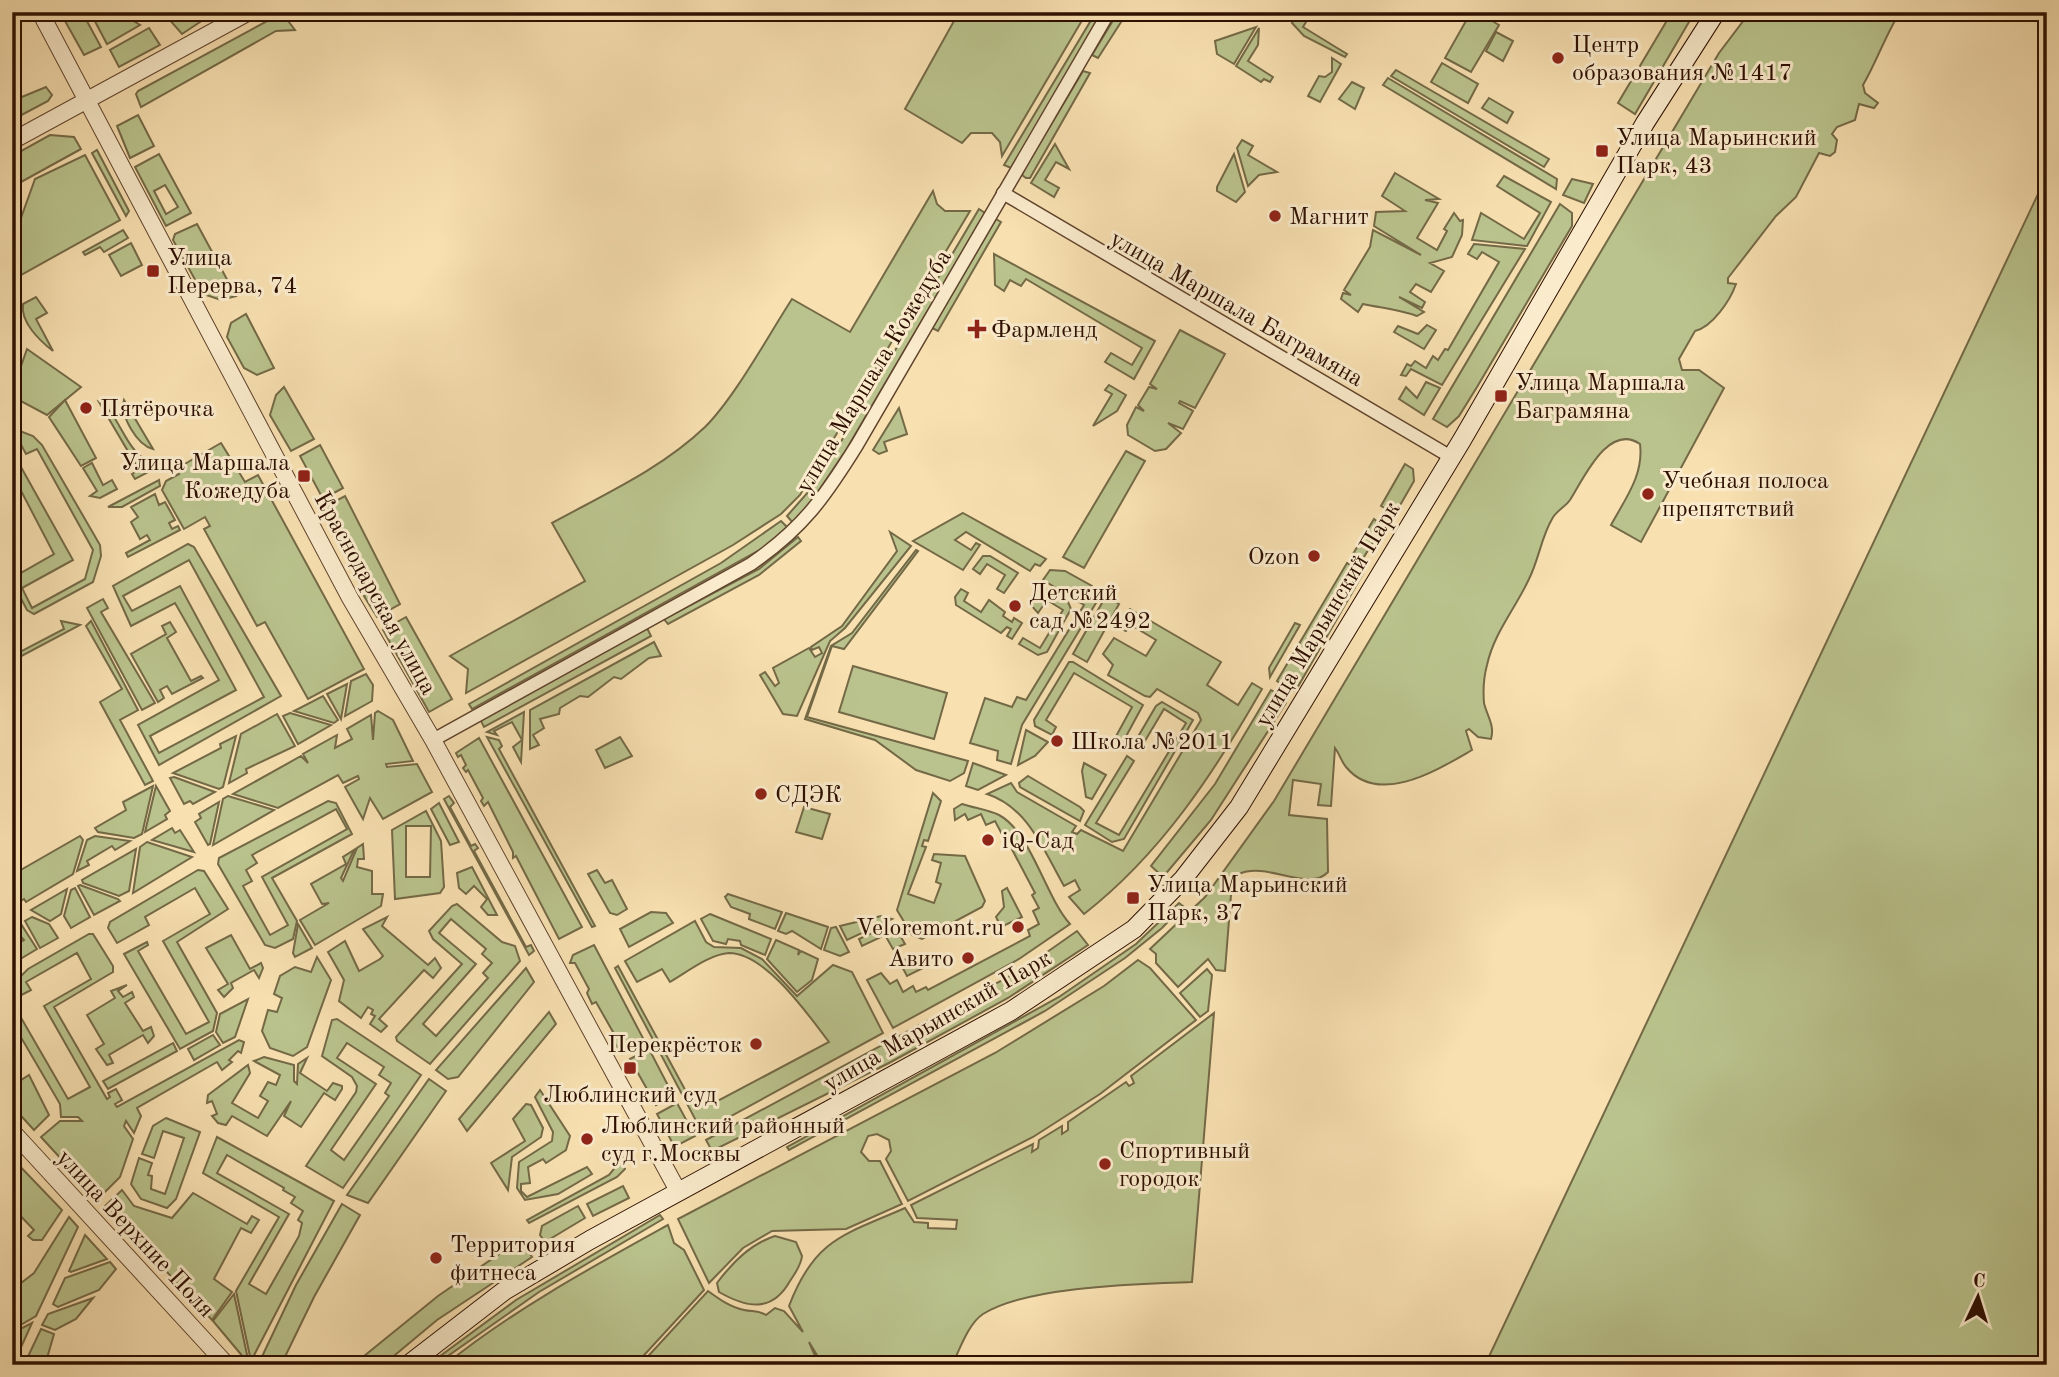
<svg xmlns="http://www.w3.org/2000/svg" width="2059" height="1377" font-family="'Old Standard TT',serif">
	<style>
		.green { fill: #bac38d; stroke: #746946; stroke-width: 2; fill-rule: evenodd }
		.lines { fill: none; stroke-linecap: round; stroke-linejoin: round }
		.minor-casing { stroke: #60432c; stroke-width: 15 }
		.tertiary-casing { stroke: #60432c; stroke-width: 18 }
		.secondary-casing { stroke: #2d0f00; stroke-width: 20 }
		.minor { stroke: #faebcc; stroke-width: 12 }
		.tertiary { stroke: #faebcc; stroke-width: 16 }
		.secondary { stroke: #faebcc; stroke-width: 18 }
		.poi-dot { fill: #8f2418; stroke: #faebcc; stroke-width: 2.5 }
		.labels { text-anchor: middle; stroke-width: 6; stroke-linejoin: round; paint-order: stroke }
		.poi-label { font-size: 24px; fill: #2d0f00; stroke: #faebcc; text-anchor: start }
		.street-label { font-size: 24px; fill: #2d0f00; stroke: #faebcc }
	</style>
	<rect width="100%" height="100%" fill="#f8e0b1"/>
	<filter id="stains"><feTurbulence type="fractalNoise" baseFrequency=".00286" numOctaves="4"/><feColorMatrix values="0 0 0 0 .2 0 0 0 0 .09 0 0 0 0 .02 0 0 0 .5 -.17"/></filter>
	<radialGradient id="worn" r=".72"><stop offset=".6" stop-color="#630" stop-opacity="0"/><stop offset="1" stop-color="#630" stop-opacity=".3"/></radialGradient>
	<g class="green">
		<path d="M 60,12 L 82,12 L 101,47 L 84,55 Z"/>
		<path d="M 90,12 L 119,12 L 140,25 L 107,44 Z"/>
		<path d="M 178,12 L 215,12 L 182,34 L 168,18 Z"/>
		<path d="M 959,12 L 1087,12 L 1002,156 L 1000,142 L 992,133 L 971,133 L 962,143 L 905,109 Z"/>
		<path d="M 1096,12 L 1104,12 L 1011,168 L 1004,165 Z"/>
		<path d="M 1297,12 L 1312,12 L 1303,27 L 1347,54 L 1345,57 L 1304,36 L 1292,23 Z"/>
		<path d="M 1471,12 L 1477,12 L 1499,25 L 1471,72 L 1445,58 Z"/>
		<path d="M 1672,12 L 1679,12 L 1689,22 L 1635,114 L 1618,103 Z"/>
		<path d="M 1750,12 L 1900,12 C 1885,36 1877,61 1863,85 L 1865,93 L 1878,103 L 1874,108 L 1859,104 L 1855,120 L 1837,127 L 1832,134 L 1837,140 L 1835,152 L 1830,156 L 1819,153 L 1796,197 L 1776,216 L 1728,278 L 1728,283 L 1736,284 C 1730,301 1712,327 1695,331 L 1679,359 L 1682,370 L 1699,370 L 1724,388 L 1641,542 L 1611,525 C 1625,499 1644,475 1640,444 C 1608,422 1583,480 1570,500 C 1565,507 1556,511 1552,519 C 1541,538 1539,559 1529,579 C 1515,609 1494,633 1487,665 C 1484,676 1483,691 1484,703 C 1487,716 1495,725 1491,739 L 1478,737 L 1469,729 L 1466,731 L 1472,750 C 1439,769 1379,807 1346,767 C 1341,761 1339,753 1335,748 L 1331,806 L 1318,805 L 1321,784 L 1293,780 L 1289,815 L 1327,819 L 1328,872 C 1309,893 1267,861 1239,874 L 1231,895 L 1225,971 L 1216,970 L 1208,959 L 1178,987 L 1156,963 L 1156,954 L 1150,949 L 1205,897 L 1274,801 L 1719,53 Z"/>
		<path d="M 282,13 L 295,30 L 276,31 L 141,107 L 136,94 L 138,91 Z"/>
		<path d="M 1117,14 L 1123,16 L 1123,19 L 1098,58 L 1092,55 Z"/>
		<path d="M 1256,27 L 1234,64 L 1217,54 L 1215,41 Z"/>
		<path d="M 149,28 L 160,45 L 119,67 L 110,50 Z"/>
		<path d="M 1259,28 L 1258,45 L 1248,61 L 1273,77 L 1270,82 L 1264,79 L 1261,82 L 1236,66 Z"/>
		<path d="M 1496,32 L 1513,41 L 1503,61 L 1486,51 Z"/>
		<path d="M 1332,58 L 1341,64 L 1320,102 L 1308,96 L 1319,76 L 1325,77 L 1332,72 Z"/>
		<path d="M 1442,63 L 1478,84 L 1468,103 L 1431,82 Z"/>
		<path d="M 1396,70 L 1549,159 L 1544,167 L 1391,76 Z"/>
		<path d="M 1083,71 L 1090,73 L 1030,178 L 1026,178 L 1022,175 L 1025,168 Z"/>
		<path d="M 1388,78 L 1557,179 L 1556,189 L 1383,85 Z"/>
		<path d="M 1352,82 L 1364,88 L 1355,109 L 1339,99 Z"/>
		<path d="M 46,87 L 52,95 L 48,101 L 12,120 L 12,101 Z"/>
		<path d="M 1489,98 L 1513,112 L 1507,123 L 1482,108 Z"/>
		<path d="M 138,115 L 154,146 L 130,158 L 117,126 Z"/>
		<path d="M 50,135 L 74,137 L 81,149 L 12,187 L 12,156 Z"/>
		<path d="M 1242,140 L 1253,146 L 1248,155 L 1277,172 L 1259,175 L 1248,186 L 1237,148 Z"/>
		<path d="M 1055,144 L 1069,169 L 1056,162 L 1045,180 L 1059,188 L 1054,197 L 1031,183 Z"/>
		<path d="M 97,150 L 129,211 L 126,216 L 92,153 Z"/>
		<path d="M 159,154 L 191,213 L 166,226 L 135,167 ZM 165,185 L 178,207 L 166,214 L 154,191 Z"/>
		<path d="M 1234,154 L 1245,192 L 1236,202 L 1217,191 L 1217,187 Z"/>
		<path d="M 85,155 L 120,220 L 12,280 L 12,243 L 35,179 Z"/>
		<path d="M 1395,173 L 1439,199 L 1425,200 L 1438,203 L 1417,238 L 1437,250 L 1447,231 L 1444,229 L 1454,213 L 1460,221 L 1463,220 L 1462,235 L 1452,257 L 1430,263 L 1444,271 L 1431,292 L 1416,284 L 1410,292 L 1425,302 L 1422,308 L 1399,297 L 1424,312 L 1417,316 C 1397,309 1381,308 1363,304 L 1358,312 L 1341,299 L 1343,293 L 1351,295 L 1344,290 L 1370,247 L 1373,230 L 1421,255 L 1374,226 L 1376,212 L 1405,211 L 1382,196 Z"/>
		<path d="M 2047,175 L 2047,1365 L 1485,1365 Z"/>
		<path d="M 1504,176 L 1551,202 L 1527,246 L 1472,240 L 1481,213 L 1524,239 L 1540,213 L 1497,186 Z"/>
		<path d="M 1572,179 L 1593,184 L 1584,203 L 1563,195 Z"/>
		<path d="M 933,191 L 937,204 L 945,211 L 970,211 L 800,495 L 781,514 L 733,545 L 466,693 L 468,669 L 450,656 L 585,581 L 552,523 C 605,494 661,469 705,427 C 735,397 768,336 792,299 L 850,332 Z"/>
		<path d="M 1560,204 L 1572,213 L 1572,226 L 1477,387 L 1459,416 L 1447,427 L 1433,419 Z"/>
		<path d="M 979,209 L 985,213 L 846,450 L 807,508 L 793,523 L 787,516 L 817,482 Z"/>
		<path d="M 996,219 L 1001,222 L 938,331 L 932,328 Z"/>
		<path d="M 197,224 L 236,296 L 221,300 L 203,294 L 173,240 L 175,234 Z"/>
		<path d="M 123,230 L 128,238 L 104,252 L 100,247 L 85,255 L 83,252 Z"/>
		<path d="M 131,243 L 142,265 L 121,276 L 109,255 Z"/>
		<path d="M 1474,244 L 1525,249 L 1442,385 L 1411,369 L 1406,376 L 1401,375 L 1407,364 L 1411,366 L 1415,361 L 1426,368 L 1433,356 L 1438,360 L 1445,349 L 1448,350 L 1499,262 L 1482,252 L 1477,259 L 1468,254 Z"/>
		<path d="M 994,254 L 1155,341 L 1134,379 L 1105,362 L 1111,353 L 1132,365 L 1142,348 L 1026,279 L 1021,286 L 1010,280 L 1004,291 L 995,285 Z"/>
		<path d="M 36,297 L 47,313 L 36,319 L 53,351 C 40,341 20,322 23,304 Z"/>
		<path d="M 246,314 L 274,368 L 257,375 L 244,368 L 227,337 L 231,323 Z"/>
		<path d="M 1427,325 L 1436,330 L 1424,349 L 1394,332 L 1398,326 L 1418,334 Z"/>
		<path d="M 1180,330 L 1225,354 L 1195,408 L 1180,401 L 1179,403 L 1193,411 L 1183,429 L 1168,423 L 1181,433 L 1166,449 L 1155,451 L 1128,435 L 1127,425 L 1136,407 L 1144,411 L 1138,405 L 1149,387 L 1157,389 L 1150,384 Z"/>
		<path d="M 27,349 L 81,387 L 47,415 L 21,401 L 12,404 L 12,392 Z"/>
		<path d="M 1426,382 L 1440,388 L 1424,415 L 1399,399 L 1406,387 L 1417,398 Z"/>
		<path d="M 1109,385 L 1126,395 L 1117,411 L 1093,426 L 1112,394 L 1105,390 Z"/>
		<path d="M 284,387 L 314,439 L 291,451 L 270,415 L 276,395 Z"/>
		<path d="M 65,400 L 96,458 L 81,466 L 49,417 Z"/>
		<path d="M 124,400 L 153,449 C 137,445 120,416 124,400 Z"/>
		<path d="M 99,402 C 120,412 124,453 154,465 L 154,469 L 135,479 L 132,474 L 139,470 Z"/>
		<path d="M 899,408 L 907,434 L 884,442 L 887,451 L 879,454 L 873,450 Z"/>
		<path d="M 12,428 L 33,436 L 42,445 L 100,545 L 101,556 L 93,582 L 34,614 L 27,610 L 13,583 L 14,577 L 54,554 L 18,485 L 12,481 L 12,463 L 17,460 L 73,560 L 22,588 L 32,608 L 85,579 L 93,550 L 37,449 L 26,454 Z"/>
		<path d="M 221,443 L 245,482 L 258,475 L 364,669 L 308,699 L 265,622 L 257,626 L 204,529 L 210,526 L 205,517 L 184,529 L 162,490 L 166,481 L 179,474 L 176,469 Z"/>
		<path d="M 320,445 L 343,488 L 323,499 L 300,456 Z"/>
		<path d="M 1126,451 L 1145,461 L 1084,568 L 1063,557 Z"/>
		<path d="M 92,463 L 103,485 L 112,480 L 117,489 L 100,498 L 90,496 L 97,491 L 83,468 Z"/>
		<path d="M 1405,464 L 1413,469 L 1414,481 L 1395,514 L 1381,506 Z"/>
		<path d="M 159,480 L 160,486 L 122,507 L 108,507 Z"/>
		<path d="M 155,494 L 159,505 L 165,502 L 175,520 L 169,523 L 172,529 L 178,526 L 180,530 L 128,557 L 126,553 L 150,540 L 147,535 L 140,539 L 131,522 L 138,517 L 131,507 Z"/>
		<path d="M 345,496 L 400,604 L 377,617 L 364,596 L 372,591 L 326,506 Z"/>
		<path d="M 963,513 L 1046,559 L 1040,566 L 1035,564 L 1030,571 L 966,532 L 955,540 L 971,550 L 976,543 L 980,545 L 963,570 L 913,541 Z"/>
		<path d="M 1374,519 L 1383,526 L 1362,560 L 1353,554 Z"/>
		<path d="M 781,521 L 788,528 L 763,548 L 472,709 L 469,704 L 721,563 Z"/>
		<path d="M 890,532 L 911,546 L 845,628 L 830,641 L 797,716 L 783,714 L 760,675 L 765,672 L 775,686 L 779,683 L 773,668 L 809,648 L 815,657 L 822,653 L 819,647 L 812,650 L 811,647 L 842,626 L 897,551 Z"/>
		<path d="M 798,537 L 801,541 L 759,575 L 668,624 L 664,619 L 759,569 Z"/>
		<path d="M 188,544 L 194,547 L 281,696 L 159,765 L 138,725 L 219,680 L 175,603 L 131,626 L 113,586 ZM 189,560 L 264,697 L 159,753 L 150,736 L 236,690 L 180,586 L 132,611 L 123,596 Z"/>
		<path d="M 916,550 L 918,551 L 844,649 L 832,646 L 807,717 L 968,761 L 964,773 L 950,781 L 916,770 L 875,740 L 805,719 L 831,646 L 852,633 Z"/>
		<path d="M 983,556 L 990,556 L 1018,573 L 1004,593 L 997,589 L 1005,575 L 987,564 L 980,574 L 973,569 Z"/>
		<path d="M 1347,563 L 1364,572 L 1296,690 L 1291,691 L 1277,681 Z"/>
		<path d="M 1050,570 L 1065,571 L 1092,586 L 1099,598 L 1022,725 L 1011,764 L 997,760 L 998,751 L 970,743 L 985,698 L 1012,707 L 1017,697 L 1026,700 L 1084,605 L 1043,580 Z"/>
		<path d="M 1039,586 L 1068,602 L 1071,609 L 1047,652 L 1038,655 L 1019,644 L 1023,638 L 1040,648 L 1063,610 L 1047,600 L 1038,613 L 1029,603 Z"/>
		<path d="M 961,589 L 968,593 L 964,601 L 981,612 L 989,600 L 1005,612 L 1003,616 L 1012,622 L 1014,618 L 1022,623 L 1012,639 L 1007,636 L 1011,629 L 1007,627 L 1001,633 L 956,605 L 955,597 Z"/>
		<path d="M 1106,596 L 1119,604 L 1087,662 L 1073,654 Z"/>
		<path d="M 103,599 L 108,608 L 101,612 L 155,703 L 142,710 L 87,608 Z"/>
		<path d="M 1130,609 L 1221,662 L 1207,685 L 1238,705 L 1252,683 L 1262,689 C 1214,773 1161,854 1084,914 L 1069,897 L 1080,890 L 1075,880 L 1064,886 C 1044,851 1028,807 987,794 L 1011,783 L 1017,792 L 1076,826 L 1072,832 L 1077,834 L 1081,830 L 1123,851 L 1201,720 L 1198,713 L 1157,689 L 1150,697 L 1145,696 L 1108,675 L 1113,665 L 1103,654 L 1114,638 L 1146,656 L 1156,640 L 1131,625 L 1126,631 L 1119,628 Z"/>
		<path d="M 406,617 L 452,699 L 429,712 L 383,630 Z"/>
		<path d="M 61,621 L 80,625 L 12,661 L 12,656 L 64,629 Z"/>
		<path d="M 91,621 L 138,710 L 120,720 L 153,781 L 145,785 L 100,702 L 122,689 L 86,626 Z"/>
		<path d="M 170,622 L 176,632 L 167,638 L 191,681 L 201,676 L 203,678 L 172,694 L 167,686 L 160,690 L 164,698 L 158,702 L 131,654 L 166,634 L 162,626 Z"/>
		<path d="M 1295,623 L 1300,625 L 1270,677 L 1269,668 Z"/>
		<path d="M 647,628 L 651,636 L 484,727 L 480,719 Z"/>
		<path d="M 654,642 L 661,656 L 649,658 L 621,679 L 614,677 L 588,697 L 580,696 L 560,708 L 559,714 L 540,719 L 544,728 L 533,735 L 539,745 L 530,749 L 530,710 Z"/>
		<path d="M 1069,662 L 1073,662 L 1143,705 L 1123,742 L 1115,738 L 1132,707 L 1074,673 L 1046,720 L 1056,727 L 1052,735 L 1035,726 L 1034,720 Z"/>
		<path d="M 853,666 L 947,693 L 934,739 L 839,712 Z"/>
		<path d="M 366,674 L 373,685 L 372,701 L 345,716 L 351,681 Z"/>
		<path d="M 347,684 L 341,719 L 327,694 Z"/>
		<path d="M 1271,690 L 1283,697 L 1286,703 L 1211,820 L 1163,877 L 1151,866 L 1215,784 Z"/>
		<path d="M 323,696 L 338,720 L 334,723 L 294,711 Z"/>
		<path d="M 1162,702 L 1193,720 L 1124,839 L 1112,842 L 1085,825 L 1127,756 L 1134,761 L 1096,823 L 1119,835 L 1186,723 L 1164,709 L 1139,751 L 1132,747 L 1156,706 Z"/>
		<path d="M 378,711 L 393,720 L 413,761 L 386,764 L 387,767 L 417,764 L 432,792 L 383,819 L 370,798 L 363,819 L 345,787 L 359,779 L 358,776 L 343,783 L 338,775 L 278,808 L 233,794 L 301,756 L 308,763 L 303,754 L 337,735 L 335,748 L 352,739 L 347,729 L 371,715 L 373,740 L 375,713 Z"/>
		<path d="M 524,712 L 521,762 L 513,747 L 522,740 L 512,722 L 494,731 L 497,735 L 487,732 Z"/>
		<path d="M 290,713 L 331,725 L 298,744 L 283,716 Z"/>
		<path d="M 277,714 L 295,746 L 246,769 L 247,773 L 229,783 L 241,734 Z"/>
		<path d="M 1026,730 L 1048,742 L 1035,756 L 1018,765 Z"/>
		<path d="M 236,736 L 223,787 L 219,789 L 173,773 L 221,748 L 220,744 Z"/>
		<path d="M 487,737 L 499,740 L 502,746 L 499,749 L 595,926 L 592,927 Z"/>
		<path d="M 620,737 L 632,756 L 605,768 L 596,750 Z"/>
		<path d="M 479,738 L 582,927 L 559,939 L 516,856 L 513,858 L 513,852 L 488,802 L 484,806 L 481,801 L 483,798 L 468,770 L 466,772 L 463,768 L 466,765 L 461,755 L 458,757 L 456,753 Z"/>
		<path d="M 973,763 L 1006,775 L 978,790 L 966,786 Z"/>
		<path d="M 1084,763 L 1106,775 L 1092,799 L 1086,797 L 1082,771 Z"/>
		<path d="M 1028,776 L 1080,807 L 1084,811 L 1080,821 L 1020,787 L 1019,783 Z"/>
		<path d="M 174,777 L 215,792 L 193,804 L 190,801 L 184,804 L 170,778 Z"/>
		<path d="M 153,786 L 142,834 L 134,838 L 98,832 L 95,828 L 126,810 L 123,802 Z"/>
		<path d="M 156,786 L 170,811 L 165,815 L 167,819 L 145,832 Z"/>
		<path d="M 933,793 L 941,801 L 928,841 L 924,840 L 922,846 L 926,847 L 908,894 L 934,903 L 941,884 L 936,882 L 941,863 L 932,860 L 934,854 L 965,856 L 985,901 L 982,907 L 922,939 L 912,935 L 897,910 Z"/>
		<path d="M 228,796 L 274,810 L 213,845 L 223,799 Z"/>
		<path d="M 449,796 L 454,803 L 450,807 L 471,846 L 475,844 L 478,848 L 474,851 L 526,947 L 531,945 L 534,951 L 529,955 L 444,799 Z"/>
		<path d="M 328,801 L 336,803 L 352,834 L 272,878 L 297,921 L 293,939 L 275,948 L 265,945 L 218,864 L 219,858 ZM 336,809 L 347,829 L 262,877 L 288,925 L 270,935 L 243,886 L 252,881 L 246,870 L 257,863 L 252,855 Z"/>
		<path d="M 219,802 L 210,844 L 208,845 L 195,822 L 201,818 L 199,814 Z"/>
		<path d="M 439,803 L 459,842 L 450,845 L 431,809 Z"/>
		<path d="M 962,804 C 974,808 989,810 999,815 C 1031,832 1045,896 1070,924 L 1019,959 L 893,1028 L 867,980 L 881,973 L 890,984 L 897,980 L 903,992 L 913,986 L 916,992 L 926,987 L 928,990 L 1030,936 L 1028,930 L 1039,924 L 1033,911 L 1039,908 L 1032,895 L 1035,893 L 1006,838 L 1004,838 L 995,821 L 986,825 L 981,814 L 968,820 L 965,814 L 955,820 L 954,809 Z"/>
		<path d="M 804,807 L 830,814 L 822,839 L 796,832 Z"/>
		<path d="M 426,811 L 441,841 L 444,887 L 440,893 L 395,899 L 392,830 ZM 406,826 L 431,826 L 430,877 L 406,877 Z"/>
		<path d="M 172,828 L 175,833 L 180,830 L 194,852 L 152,840 Z"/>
		<path d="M 80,836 L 83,840 L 73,874 L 26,902 L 24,899 L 12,906 L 12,875 Z"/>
		<path d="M 95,836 L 130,841 L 115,850 L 112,846 L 87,861 L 89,865 L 77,871 L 87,840 Z"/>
		<path d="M 147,842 L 192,857 L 133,893 L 140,847 Z"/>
		<path d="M 363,844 L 364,859 L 358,859 L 357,867 L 372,871 L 372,894 L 383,894 L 381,906 L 315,945 L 300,920 L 329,903 L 322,904 L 311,884 L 346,864 L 343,857 L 354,850 L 341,878 L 343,881 L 357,848 Z"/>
		<path d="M 136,849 L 129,891 L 119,896 L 83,883 L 82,880 Z"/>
		<path d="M 472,867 L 497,915 L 488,915 L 481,907 L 487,899 L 474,886 L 466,894 L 459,888 L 457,873 Z"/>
		<path d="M 198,870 L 204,871 L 228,909 L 177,942 L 217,1013 L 213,1031 L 180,1049 L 124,954 L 147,942 L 148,945 L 138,951 L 186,1034 L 209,1022 L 163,941 L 210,914 L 195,888 L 145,917 L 149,925 L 117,943 L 108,928 L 110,922 Z"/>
		<path d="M 597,870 L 605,883 L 612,880 L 627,909 L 617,915 L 610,913 L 588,874 Z"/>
		<path d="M 80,885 L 118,899 L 120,901 L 94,915 L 78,886 Z"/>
		<path d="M 75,888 L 90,917 L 71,928 L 64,916 L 71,890 Z"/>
		<path d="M 1007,888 L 1022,917 L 1001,927 L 996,917 L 1004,907 L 1002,891 Z"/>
		<path d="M 67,889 L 61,914 L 50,921 L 31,910 Z"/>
		<path d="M 728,894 L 782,912 L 775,929 L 749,919 L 750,914 L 731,907 L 725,897 Z"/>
		<path d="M 1179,903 L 1183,906 L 1162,928 L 1125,958 L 1045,1011 L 789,1150 L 787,1147 L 1059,997 L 1136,944 Z"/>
		<path d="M 457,904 L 502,942 L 515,946 L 520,961 L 430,1064 L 397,1041 L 396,1037 L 462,964 L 433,939 L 429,931 L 452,906 ZM 451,919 L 486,949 L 482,954 L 492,963 L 483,973 L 488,978 L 436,1036 L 423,1024 L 476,964 L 439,933 Z"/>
		<path d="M 651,912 L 666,913 L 673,923 L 629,947 L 620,929 Z"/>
		<path d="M 786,913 L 828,927 L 821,949 L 792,931 L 786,934 L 778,931 Z"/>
		<path d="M 710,914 L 771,939 L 765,955 L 741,945 L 740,941 L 728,939 L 726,944 L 713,941 L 701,919 Z"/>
		<path d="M 881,916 L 892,919 L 847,940 L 840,926 Z"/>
		<path d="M 32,917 L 49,924 L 58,938 L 40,948 L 25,921 Z"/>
		<path d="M 387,917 L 382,926 L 428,965 L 435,958 L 441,968 L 433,978 L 424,970 L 379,1019 L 387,1026 L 381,1032 L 370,1024 L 375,1016 L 371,1014 L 373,1010 L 368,1007 L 361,1018 L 339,1001 L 344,980 L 328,952 L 345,941 L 359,971 L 380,959 L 383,956 L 363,929 Z"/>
		<path d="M 695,921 L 706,942 L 714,947 L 741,948 L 762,959 L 797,996 L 833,965 L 852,972 L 883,1033 L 702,1132 L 615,968 L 618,966 L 689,1097 L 712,1104 L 829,1042 C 809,1016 766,953 729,953 C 710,954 687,972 670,982 L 662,969 L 637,982 L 625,961 Z"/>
		<path d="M 893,923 L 905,944 L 893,949 L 885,935 L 862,946 L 859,939 Z"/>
		<path d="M 21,924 L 37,949 L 12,964 L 12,947 L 24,940 L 13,928 Z"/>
		<path d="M 298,924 L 312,948 L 295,957 L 293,953 Z"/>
		<path d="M 836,927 L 849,952 L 840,956 L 824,950 L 831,928 Z"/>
		<path d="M 1077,931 L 1088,945 L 1008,998 L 889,1063 L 712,1151 L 706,1140 L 1023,969 Z"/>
		<path d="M 89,934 L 93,934 L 113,966 L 113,972 L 54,1007 L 107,1099 L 110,1097 L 108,1093 L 116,1089 L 122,1100 L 115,1104 L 117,1107 L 239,1040 L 244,1042 L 241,1053 L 238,1051 L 229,1060 L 232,1062 L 222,1070 L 217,1062 L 137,1108 L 141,1116 L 134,1133 L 126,1121 L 124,1126 L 133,1139 L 120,1177 L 98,1199 L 41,1137 L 60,1121 L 82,1121 L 78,1117 L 61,1117 L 60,1104 L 12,1022 L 12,1017 L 20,1016 L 68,1099 L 90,1087 L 44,1006 L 91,979 L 77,953 L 26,982 L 31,990 L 12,1000 L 20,977 L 28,969 Z"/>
		<path d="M 231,935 L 250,969 L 261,963 L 263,968 L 259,978 L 254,970 L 231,983 L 233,988 L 224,997 L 218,990 L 228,984 L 206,948 Z"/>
		<path d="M 776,940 L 799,950 L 798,955 L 801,951 L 818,959 L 812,980 L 797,992 L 767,959 Z"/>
		<path d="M 594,945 L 645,1042 L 622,1054 L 610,1036 L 613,1032 L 596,1002 L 592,1004 L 587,993 L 589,989 L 575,963 L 570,963 L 573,955 Z"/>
		<path d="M 927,955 L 931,964 L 907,976 L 899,961 Z"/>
		<path d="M 317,957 L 331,980 L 307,1047 L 293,1056 L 270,1048 L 262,1031 L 268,1010 L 277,1012 L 282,998 L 274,994 L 280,976 L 295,967 L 311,972 Z"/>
		<path d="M 1138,960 L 1150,968 L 1196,1020 L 1100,1094 L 1033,1137 L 908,1201 L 886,1159 L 891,1151 L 889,1140 L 877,1134 L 868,1136 L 861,1152 L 869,1161 L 880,1161 L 902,1204 L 846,1229 L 772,1231 L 743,1248 L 709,1283 L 678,1219 L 995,1053 L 1104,986 Z"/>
		<path d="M 526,968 L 534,982 L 458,1077 L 448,1079 L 436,1070 Z"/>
		<path d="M 1207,969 L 1212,975 L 1208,1011 L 1200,1017 L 1180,993 Z"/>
		<path d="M 127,985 L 118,991 L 123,997 L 132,992 L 134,997 L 125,1003 L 143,1031 L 151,1027 L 154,1036 L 148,1043 L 143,1035 L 109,1055 L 113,1063 L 107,1065 L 96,1049 L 104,1044 L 87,1015 L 115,998 L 111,991 Z"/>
		<path d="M 248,999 L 235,1037 L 223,1043 L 216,1032 L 220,1014 Z"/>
		<path d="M 549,1012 L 556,1024 L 467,1131 L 459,1119 Z"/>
		<path d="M 1214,1013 L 1192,1282 C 1139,1284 1027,1286 983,1314 C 968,1324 960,1349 952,1365 L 823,1365 L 809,1342 L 819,1365 L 640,1365 L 708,1291 C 719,1299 730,1307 744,1310 C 753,1312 758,1310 766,1315 L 775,1308 L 784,1311 L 803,1332 L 789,1306 C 815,1238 844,1235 905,1208 L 914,1222 L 928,1223 L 928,1228 L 956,1229 L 957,1220 L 917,1218 L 911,1205 L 1033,1144 L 1032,1152 L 1038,1148 L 1039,1140 L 1062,1126 L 1062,1134 L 1068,1130 L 1068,1122 L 1126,1082 L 1129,1086 L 1134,1083 L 1131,1076 Z"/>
		<path d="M 337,1019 L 421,1075 L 343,1188 L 306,1166 L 356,1092 L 357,1086 L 352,1077 L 322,1056 L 332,1020 ZM 347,1043 L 384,1067 L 379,1075 L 391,1083 L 385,1093 L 389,1096 L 344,1160 L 331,1150 L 376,1084 L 337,1058 Z"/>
		<path d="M 213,1035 L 220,1045 L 194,1060 L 188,1049 Z"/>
		<path d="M 173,1043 L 177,1051 L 108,1089 L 103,1081 Z"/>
		<path d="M 649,1049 L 673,1095 L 656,1105 L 630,1059 Z"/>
		<path d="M 264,1057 L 294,1065 L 294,1081 L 297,1084 L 298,1064 L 307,1058 L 300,1073 L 327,1091 L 333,1083 L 342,1086 L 342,1089 L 335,1100 L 324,1093 L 301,1127 L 284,1116 L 291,1101 L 267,1136 L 232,1116 L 226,1125 L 218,1123 L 212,1116 L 217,1114 L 212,1101 L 207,1103 L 208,1095 L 248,1065 L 250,1073 L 232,1103 L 258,1118 L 268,1101 L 260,1096 L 268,1082 L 276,1085 L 280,1075 L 254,1061 Z"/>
		<path d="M 12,1065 L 21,1080 L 29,1075 L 49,1115 L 34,1130 L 12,1106 Z"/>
		<path d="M 429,1079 L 446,1091 L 368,1203 L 347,1195 Z"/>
		<path d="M 540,1090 L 570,1136 L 566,1150 L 546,1163 L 543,1159 L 528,1167 L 530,1183 L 521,1184 L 521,1191 L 527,1197 L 587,1167 L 592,1174 L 558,1194 L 525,1200 L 517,1188 L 519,1162 L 552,1141 L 553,1132 L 535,1097 Z"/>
		<path d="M 677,1103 L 695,1136 L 678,1145 L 672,1142 L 657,1114 Z"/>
		<path d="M 526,1104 L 531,1105 L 543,1128 L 541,1137 L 512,1157 L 508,1190 L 491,1163 L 525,1141 L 513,1119 Z"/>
		<path d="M 166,1118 L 200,1132 L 176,1199 L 167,1208 L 141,1199 L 131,1184 L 139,1158 L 152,1163 L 148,1175 L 152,1176 L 151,1189 L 165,1194 L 184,1138 L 163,1131 L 154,1158 L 142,1154 L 153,1126 Z"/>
		<path d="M 217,1137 L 334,1201 L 251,1361 L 236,1291 L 279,1217 L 203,1173 ZM 227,1155 L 284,1188 L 283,1190 L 295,1197 L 291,1203 L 303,1211 L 298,1220 L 302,1223 L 299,1236 L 266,1294 L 249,1284 L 289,1214 L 217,1173 Z"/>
		<path d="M 12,1158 L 62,1210 L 42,1240 L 33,1240 L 28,1236 L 34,1230 L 12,1207 Z"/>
		<path d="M 623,1158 L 625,1169 L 617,1177 L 529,1223 L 527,1220 L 609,1175 Z"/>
		<path d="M 623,1186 L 629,1198 L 593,1216 L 587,1204 Z"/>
		<path d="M 122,1190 L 134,1206 L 172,1218 L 193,1193 L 247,1224 L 252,1216 L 259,1220 L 251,1233 L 241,1228 L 214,1279 L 232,1292 L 212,1320 L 105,1206 Z"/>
		<path d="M 342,1204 L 360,1215 L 314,1297 L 281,1365 L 258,1365 L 296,1285 Z"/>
		<path d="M 578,1206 L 585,1218 L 545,1242 L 540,1235 L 542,1226 Z"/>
		<path d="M 660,1215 L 663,1219 L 539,1292 L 435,1365 L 428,1365 L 516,1300 Z"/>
		<path d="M 69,1217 L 78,1227 L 36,1316 L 12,1330 L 12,1290 L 34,1273 Z"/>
		<path d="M 668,1225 L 674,1243 L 684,1250 L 704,1290 L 635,1365 L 445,1365 C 513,1310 592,1267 668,1225 Z"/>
		<path d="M 85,1235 L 107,1259 L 71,1272 L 69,1271 Z"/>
		<path d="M 775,1236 L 796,1242 L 802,1256 C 801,1266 795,1273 790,1281 C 772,1313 747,1308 719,1292 L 717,1283 C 732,1263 750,1244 775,1236 Z"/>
		<path d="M 521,1239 L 532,1257 L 437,1320 L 383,1365 L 353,1365 L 438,1296 Z"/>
		<path d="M 110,1262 L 116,1269 L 99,1290 L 58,1307 L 53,1304 L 65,1278 Z"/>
		<path d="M 234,1294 L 249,1364 L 213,1321 Z"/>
		<path d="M 93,1298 L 76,1319 L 55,1330 L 42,1325 L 48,1314 Z"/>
		<path d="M 32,1323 L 13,1365 L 12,1365 L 12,1333 Z"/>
		<path d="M 41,1329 L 54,1334 L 45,1365 L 24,1365 Z"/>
	</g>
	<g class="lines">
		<defs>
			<g id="minor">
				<path d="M 1003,193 L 1451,457"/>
				<path d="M 433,740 L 751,564 C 803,528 824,498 857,445 L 1109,12"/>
			</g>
			<g id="tertiary">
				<path d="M 40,12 L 350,598 L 433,740 L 678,1191"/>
				<path d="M 12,141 L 249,12"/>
				<path d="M 12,1131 L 227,1365"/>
			</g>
			<path id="secondary" d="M 408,1365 L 504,1291 L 590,1240 L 1011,1011 L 1134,929 L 1183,879 L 1239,807 L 1462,440 L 1645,123 L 1716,12"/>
		</defs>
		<use href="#minor" class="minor-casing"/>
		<use href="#tertiary" class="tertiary-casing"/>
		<use href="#secondary" class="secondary-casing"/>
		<use href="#minor" class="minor"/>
		<use href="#tertiary" class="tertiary"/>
		<use href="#secondary" class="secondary"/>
	</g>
	<g class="poi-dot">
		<circle cx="1558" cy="58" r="7"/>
		<rect x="1595" y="144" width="14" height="14" rx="3.5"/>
		<circle cx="1275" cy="216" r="7"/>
		<rect x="146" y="264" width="14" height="14" rx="3.5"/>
		<path d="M973.5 318.5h7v7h7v7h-7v7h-7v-7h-7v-7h7z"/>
		<rect x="1494" y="389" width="14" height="14" rx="3.5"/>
		<circle cx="86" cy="408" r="7"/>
		<rect x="297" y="469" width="14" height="14" rx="3.5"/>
		<circle cx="1648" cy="494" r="7"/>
		<circle cx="1314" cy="556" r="7"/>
		<circle cx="1015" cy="606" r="7"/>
		<circle cx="1057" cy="741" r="7"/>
		<circle cx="761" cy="794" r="7"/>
		<circle cx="988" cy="840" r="7"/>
		<rect x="1126" y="891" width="14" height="14" rx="3.5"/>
		<circle cx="1018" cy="927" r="7"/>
		<circle cx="968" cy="958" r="7"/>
		<circle cx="756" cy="1044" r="7"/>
		<rect x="623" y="1061" width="14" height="14" rx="3.5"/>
		<circle cx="587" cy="1139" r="7"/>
		<circle cx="1105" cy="1164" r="7"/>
		<circle cx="436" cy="1258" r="7"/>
	</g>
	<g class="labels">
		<g class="poi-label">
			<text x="1572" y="52">Центр<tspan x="1572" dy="28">образования №1417</tspan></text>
			<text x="1616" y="145">Улица Марьинский<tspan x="1616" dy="28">Парк, 43</tspan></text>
			<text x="1289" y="224">Магнит</text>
			<text x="167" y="265">Улица<tspan x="167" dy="28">Перерва, 74</tspan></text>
			<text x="991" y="337">Фармленд</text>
			<text x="1515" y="390">Улица Маршала<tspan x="1515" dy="28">Баграмяна</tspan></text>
			<text x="100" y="416">Пятёрочка</text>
			<text x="290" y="470" text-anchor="end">Улица Маршала<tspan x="290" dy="28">Кожедуба</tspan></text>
			<text x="1662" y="488">Учебная полоса<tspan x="1662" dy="28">препятствий</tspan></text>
			<text x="1300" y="564" text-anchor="end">Ozon</text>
			<text x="1029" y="600">Детский<tspan x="1029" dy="28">сад №2492</tspan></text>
			<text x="1071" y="749">Школа №2011</text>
			<text x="775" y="802">СДЭК</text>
			<text x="1002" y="848">iQ-Сад</text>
			<text x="1147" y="892">Улица Марьинский<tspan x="1147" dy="28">Парк, 37</tspan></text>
			<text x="1004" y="935" text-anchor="end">Veloremont.ru</text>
			<text x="954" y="966" text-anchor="end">Авито</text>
			<text x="742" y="1052" text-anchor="end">Перекрёсток</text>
			<text x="630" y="1102" text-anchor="middle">Люблинский суд</text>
			<text x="601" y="1133">Люблинский районный<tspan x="601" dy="28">суд г.Москвы</tspan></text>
			<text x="1119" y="1158">Спортивный<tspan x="1119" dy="28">городок</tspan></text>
			<text x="450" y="1252">Территория<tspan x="450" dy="28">фитнеса</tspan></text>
		</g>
		<g class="street-label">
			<text transform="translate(1237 308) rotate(30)" y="8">улица Маршала Баграмяна</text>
			<text transform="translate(873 371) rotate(-59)" y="8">улица Маршала Кожедуба</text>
			<text transform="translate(376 593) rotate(61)" y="8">Краснодарская улица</text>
			<text transform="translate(1327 614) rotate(-59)" y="8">улица Марьинский Парк</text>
			<text transform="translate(937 1020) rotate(-30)" y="8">улица Марьинский Парк</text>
			<text transform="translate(136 1233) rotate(47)" y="8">улица Верхние Поля</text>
		</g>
	</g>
	<rect width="2059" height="1377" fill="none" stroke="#f8e0b1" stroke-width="42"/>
	<rect x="14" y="14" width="2031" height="1349" fill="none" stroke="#2d0f00" stroke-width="3.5"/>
	<rect x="21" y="21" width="2017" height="1335" fill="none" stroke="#2d0f00" stroke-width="2"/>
	<g transform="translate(1978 1297) rotate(4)" stroke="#faebcc" stroke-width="5" paint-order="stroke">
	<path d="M0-5L12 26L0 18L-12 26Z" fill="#2d0f00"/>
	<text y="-10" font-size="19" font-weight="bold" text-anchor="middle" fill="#2d0f00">С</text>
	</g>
	<rect width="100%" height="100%" filter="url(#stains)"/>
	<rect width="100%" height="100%" fill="url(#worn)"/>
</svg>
